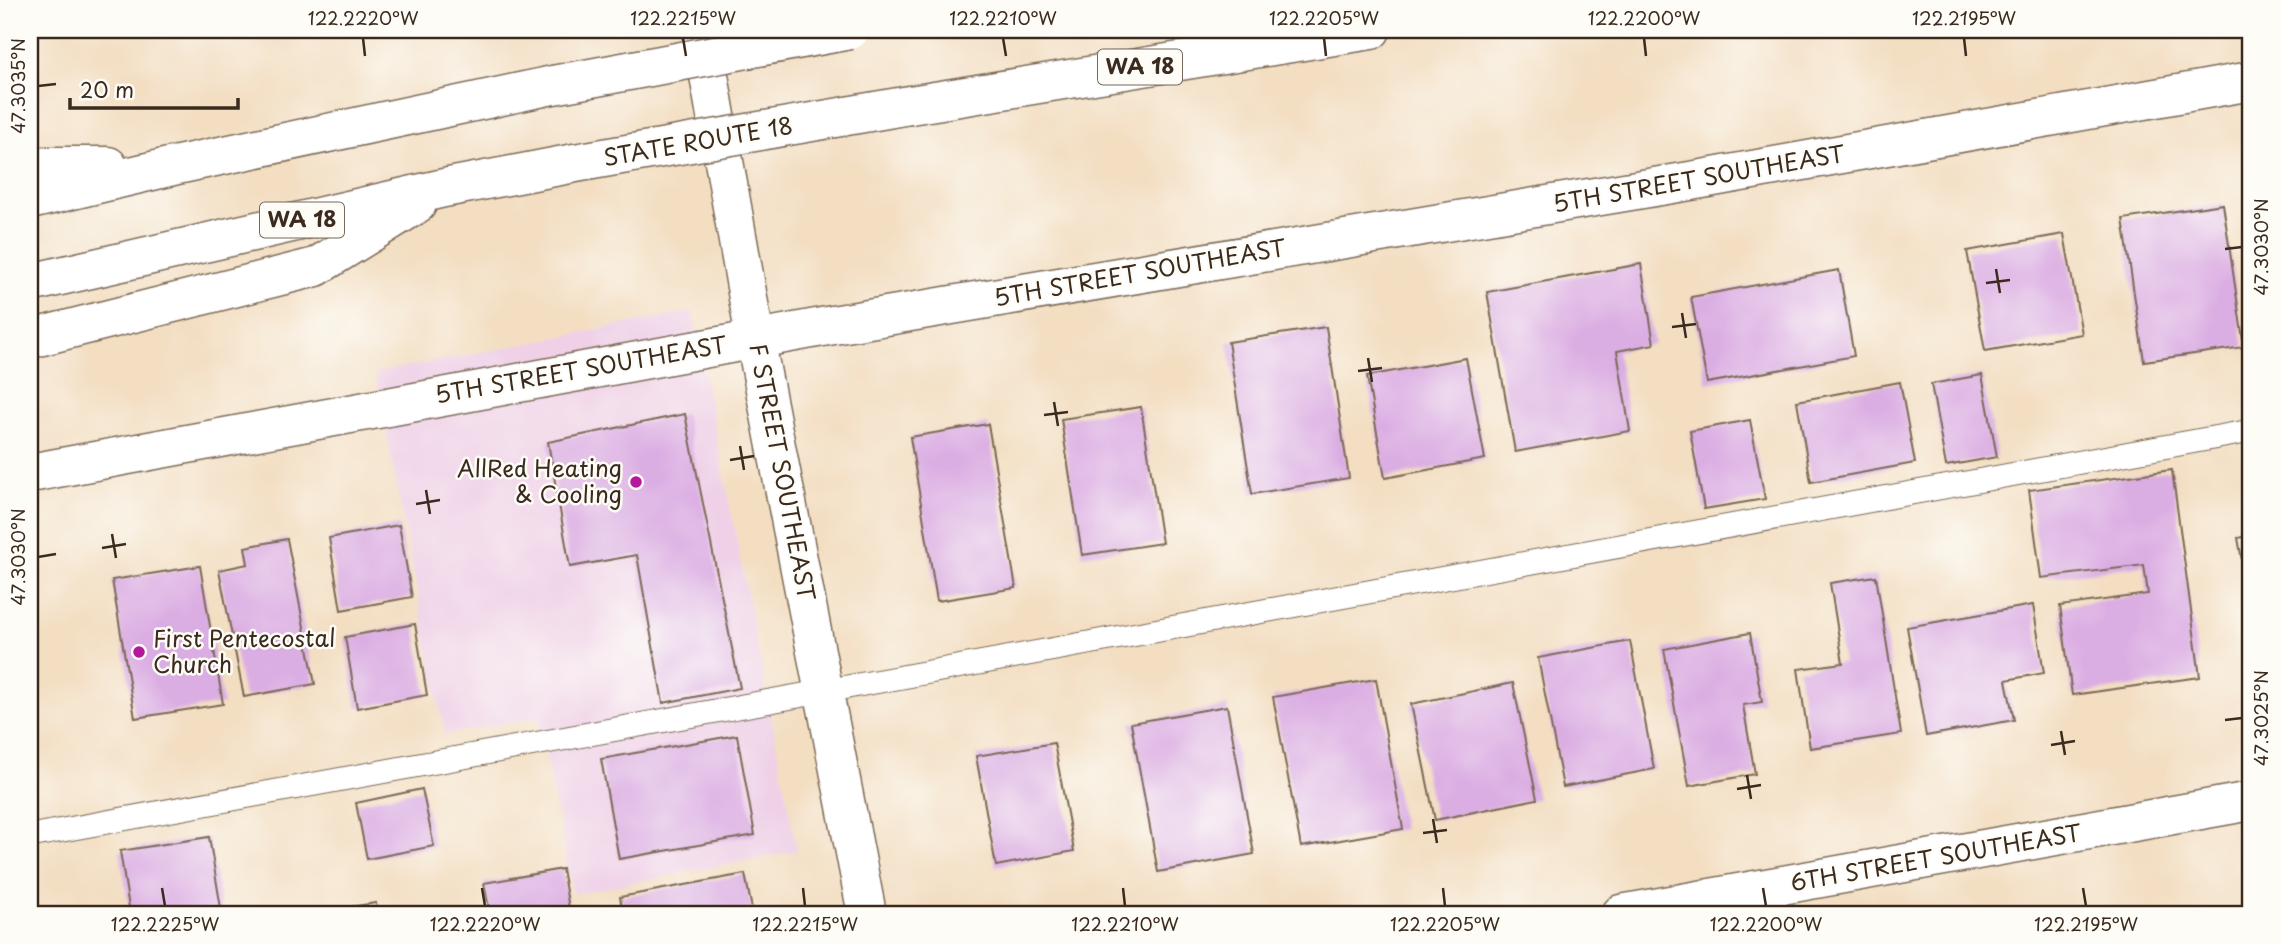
<svg xmlns="http://www.w3.org/2000/svg" width="2281" height="944" font-family="'Playpen Sans',sans-serif">
	<style>
		.built { fill: #efd0e7 }
		.building { fill: #dbaee3 }
		.lines { fill: none; stroke-linecap: round; stroke-linejoin: round }
		.lane-casing { stroke: #7b6957; stroke-width: 25 }
		.street-casing { stroke: #7b6957; stroke-width: 41 }
		.highway-casing { stroke: #7b6957; stroke-width: 41 }
		.lane { stroke: #fff; stroke-width: 23 }
		.street { stroke: #fff; stroke-width: 38 }
		.highway { stroke: #fff; stroke-width: 38 }
		.highway-bridge-casing { stroke: #7b6957; stroke-width: 41; stroke-linecap: butt }
		.highway-bridge { stroke: #fff; stroke-width: 38 }
		.ticks { fill: none; stroke: #3b2a1e; stroke-width: 2.5 }
		.poi-dot { fill: #b5179e; stroke: #fdfcf7; stroke-width: 2.5 }
		.labels { text-anchor: middle; stroke-width: 5; stroke-linejoin: round; paint-order: stroke }
		.shield { fill: #fdfcf7; stroke: #75695f; stroke-width: 2 }
		.shield-label { font-size: 21px; font-weight: bold; fill: #3b2a1e }
		.street-label { font-size: 23px; fill: #3b2a1e; stroke: #fdfcf7 }
		.poi-label { font-size: 23px; fill: #3b2a1e; stroke: #fdfcf7; text-anchor: end }
		.neatline { fill: none; stroke: #3b2a1e; stroke-width: 2.5 }
		.ticks-label { font-size: 18px; text-anchor: middle; fill: #3b2a1e }
	</style>
	<rect width="100%" height="100%" fill="#fdfcf7"/>
	<filter id="ink" filterUnits="userSpaceOnUse"><feTurbulence type="fractalNoise" baseFrequency=".0143" numOctaves="2"/><feDisplacementMap in="SourceGraphic" scale="14" xChannelSelector="R" yChannelSelector="G"/><feConvolveMatrix kernelMatrix="1 2 1 2 8 2 1 2 1" color-interpolation-filters="sRGB"/></filter>
	<filter id="wash" filterUnits="userSpaceOnUse"><feTurbulence type="fractalNoise" baseFrequency=".00686" numOctaves="4" result="noise"/><feDisplacementMap in="SourceGraphic" scale="28" xChannelSelector="R" yChannelSelector="G"/><feGaussianBlur stdDeviation="1.57" result="paint"/><feColorMatrix in="noise" values="0 0 0 0 0 0 0 0 0 0 0 0 0 0 0 0 0 1.4 0 .05"/><feComposite in="paint" operator="in"/></filter>
	<g filter="url(#wash)">
		<rect width="100%" height="100%" fill="#f3dec2"/>
		<path class="built" d="M 692,311 L 797,851 L 573,894 L 538,717 L 445,735 L 375,373 Z"/>
		<g id="blocks">
			<g class="building">
				<path d="M 2223,204 L 2244,347 L 2144,361 L 2123,219 Z"/>
				<path d="M 2064,234 L 2082,334 L 1985,351 L 1967,251 Z"/>
				<path d="M 1641,264 L 1654,344 L 1617,351 L 1630,431 L 1515,452 L 1487,292 Z"/>
				<path d="M 1839,270 L 1854,356 L 1707,383 L 1691,297 Z"/>
				<path d="M 1326,327 L 1349,478 L 1252,494 L 1228,342 Z"/>
				<path d="M 1466,358 L 1485,459 L 1385,478 L 1367,376 Z"/>
				<path d="M 1982,375 L 1997,457 L 1946,466 L 1931,384 Z"/>
				<path d="M 1900,382 L 1915,463 L 1811,482 L 1797,401 Z"/>
				<path d="M 1141,407 L 1162,543 L 1082,555 L 1061,419 Z"/>
				<path d="M 685,414 L 740,688 L 663,703 L 637,555 L 570,567 L 548,442 Z"/>
				<path d="M 1750,420 L 1765,499 L 1704,509 L 1690,431 Z"/>
				<path d="M 988,424 L 1016,588 L 937,601 L 910,437 Z"/>
				<path d="M 2172,470 L 2200,677 L 2072,695 L 2060,606 L 2148,594 L 2144,565 L 2041,578 L 2029,490 Z"/>
				<path d="M 399,525 L 412,597 L 341,610 L 329,538 Z"/>
				<path d="M 2251,535 L 2251,604 L 2250,604 L 2238,538 Z"/>
				<path d="M 287,539 L 315,684 L 244,697 L 219,570 L 248,564 L 245,547 Z"/>
				<path d="M 200,566 L 223,704 L 135,718 L 112,580 Z"/>
				<path d="M 1876,576 L 1901,734 L 1810,748 L 1798,669 L 1843,663 L 1830,583 Z"/>
				<path d="M 2033,605 L 2044,673 L 2006,680 L 2014,720 L 1926,736 L 1907,627 Z"/>
				<path d="M 415,624 L 427,695 L 357,708 L 345,637 Z"/>
				<path d="M 1750,633 L 1762,702 L 1743,705 L 1755,774 L 1689,786 L 1664,649 Z"/>
				<path d="M 1630,641 L 1654,769 L 1563,787 L 1538,658 Z"/>
				<path d="M 1376,679 L 1403,829 L 1301,847 L 1273,697 Z"/>
				<path d="M 1513,683 L 1537,799 L 1435,820 L 1411,704 Z"/>
				<path d="M 1227,706 L 1254,854 L 1158,872 L 1131,723 Z"/>
				<path d="M 737,735 L 755,835 L 619,859 L 601,759 Z"/>
				<path d="M 1054,743 L 1074,851 L 996,866 L 976,756 Z"/>
				<path d="M 422,789 L 434,846 L 367,859 L 356,803 Z"/>
				<path d="M 209,837 L 222,914 L 130,914 L 120,851 Z"/>
				<path d="M 562,869 L 570,914 L 490,914 L 484,883 Z"/>
				<path d="M 745,874 L 753,914 L 623,914 L 620,897 Z"/>
				<path d="M 376,903 L 378,914 L 311,914 L 311,913 Z"/>
			</g>
		</g>
	</g>
	<g filter="url(#ink)">
		<use href="#blocks" fill-opacity="0" stroke="#7b6957" stroke-width="2"/>
		<g class="lines">
			<defs>
				<path id="lane" d="M 30,836 L 2251,431"/>
				<g id="street">
					<path d="M 701,30 L 755,338 L 867,914"/>
					<path d="M 30,473 L 833,325 L 1702,179 L 2251,81"/>
					<path d="M 1621,914 L 2251,801"/>
				</g>
				<g id="highway">
					<path d="M 910,105 L 1371,30"/>
					<path d="M 30,166 L 108,166"/>
					<path d="M 30,200 L 173,166 L 553,85"/>
					<path d="M 30,283 L 444,188 L 575,163"/>
					<path d="M 30,339 L 316,267 L 417,204"/>
				</g>
			</defs>
			<use href="#lane" class="lane-casing"/>
			<use href="#street" class="street-casing"/>
			<use href="#highway" class="highway-casing"/>
			<use href="#lane" class="lane"/>
			<use href="#street" class="street"/>
			<use href="#highway" class="highway"/>
			<defs>
				<g id="highway-bridge">
					<path d="M 553,85 L 850,30"/>
					<path d="M 575,163 L 910,105"/>
				</g>
			</defs>
			<use href="#highway-bridge" class="highway-bridge-casing"/>
			<use href="#highway-bridge" class="highway-bridge"/>
		</g>
	</g>
	<path class="ticks" d="M 363,38 L 365,56M 683,38 L 686,56M 1003,38 L 1006,56M 1324,38 L 1326,56M 1644,38 L 1646,56M 1964,38 L 1966,56M 38,86 L 56,84M 2225,249 L 2242,247M 1996,269 L 2000,293M 1986,283 L 2010,280M 1682,313 L 1686,338M 1672,327 L 1696,324M 1368,358 L 1372,382M 1358,371 L 1382,368M 1054,402 L 1058,426M 1044,415 L 1068,412M 740,446 L 744,470M 730,460 L 754,456M 426,490 L 430,514M 416,504 L 440,500M 112,534 L 116,558M 102,548 L 126,544M 38,557 L 56,554M 2225,720 L 2242,718M 2061,731 L 2065,755M 2051,745 L 2075,741M 1747,775 L 1751,799M 1737,789 L 1761,785M 1433,819 L 1437,843M 1423,833 L 1447,830M 162,888 L 165,906M 482,888 L 485,906M 803,888 L 805,906M 1123,888 L 1125,906M 1443,888 L 1445,906M 1763,888 L 1766,906M 2083,888 L 2086,906"/>
	<g class="poi-dot">
		<circle cx="636" cy="482" r="7"/>
		<circle cx="139" cy="652" r="7"/>
	</g>
	<g class="labels">
		<g class="shield">
			<rect x="1098" y="49.5" width="84" height="35" rx="5"/>
			<rect x="260" y="202.5" width="84" height="35" rx="5"/>
		</g>
		<g class="shield-label">
			<text x="1140" y="74">WA 18</text>
			<text x="302" y="227">WA 18</text>
		</g>
		<g class="street-label">
			<text transform="translate(698 142) rotate(-10)" y="8">STATE ROUTE 18</text>
			<text transform="translate(1699 179) rotate(-10)" y="8">5TH STREET SOUTHEAST</text>
			<text transform="translate(1140 273) rotate(-10)" y="8">5TH STREET SOUTHEAST</text>
			<text transform="translate(581 370) rotate(-10)" y="8">5TH STREET SOUTHEAST</text>
			<text transform="translate(782 472) rotate(79)" y="8">F STREET SOUTHEAST</text>
			<text transform="translate(1936 858) rotate(-10)" y="8">6TH STREET SOUTHEAST</text>
		</g>
		<g class="poi-label">
			<text x="622" y="477">AllRed Heating<tspan x="622" dy="26">&amp; Cooling</tspan></text>
			<text x="153" y="647" text-anchor="start">First Pentecostal<tspan x="153" dy="26">Church</tspan></text>
		</g>
	</g>
	<rect width="2281" height="944" fill="none" stroke="#fdfcf7" stroke-width="77"/>
	<path d="M70 98v10h168v-10" fill="none" stroke="#3b2a1e" stroke-width="3.5"/>
	<text x="80" y="98" font-size="21" fill="#3b2a1e" stroke="#fdfcf7" stroke-width="5" paint-order="stroke">20 m</text>
	<rect x="38" y="38" width="2204" height="868" class="neatline"/>
	<g class="ticks-label">
		<text x="363" y="25">122.2220°W</text>
		<text x="683" y="25">122.2215°W</text>
		<text x="1003" y="25">122.2210°W</text>
		<text x="1324" y="25">122.2205°W</text>
		<text x="1644" y="25">122.2200°W</text>
		<text x="1964" y="25">122.2195°W</text>
		<text transform="translate(19 86) rotate(-90)" y="6">47.3035°N</text>
		<text transform="translate(2262 247) rotate(-90)" y="6">47.3030°N</text>
		<text transform="translate(19 557) rotate(-90)" y="6">47.3030°N</text>
		<text transform="translate(2262 718) rotate(-90)" y="6">47.3025°N</text>
		<text x="165" y="931">122.2225°W</text>
		<text x="485" y="931">122.2220°W</text>
		<text x="805" y="931">122.2215°W</text>
		<text x="1125" y="931">122.2210°W</text>
		<text x="1445" y="931">122.2205°W</text>
		<text x="1766" y="931">122.2200°W</text>
		<text x="2086" y="931">122.2195°W</text>
	</g>
</svg>
